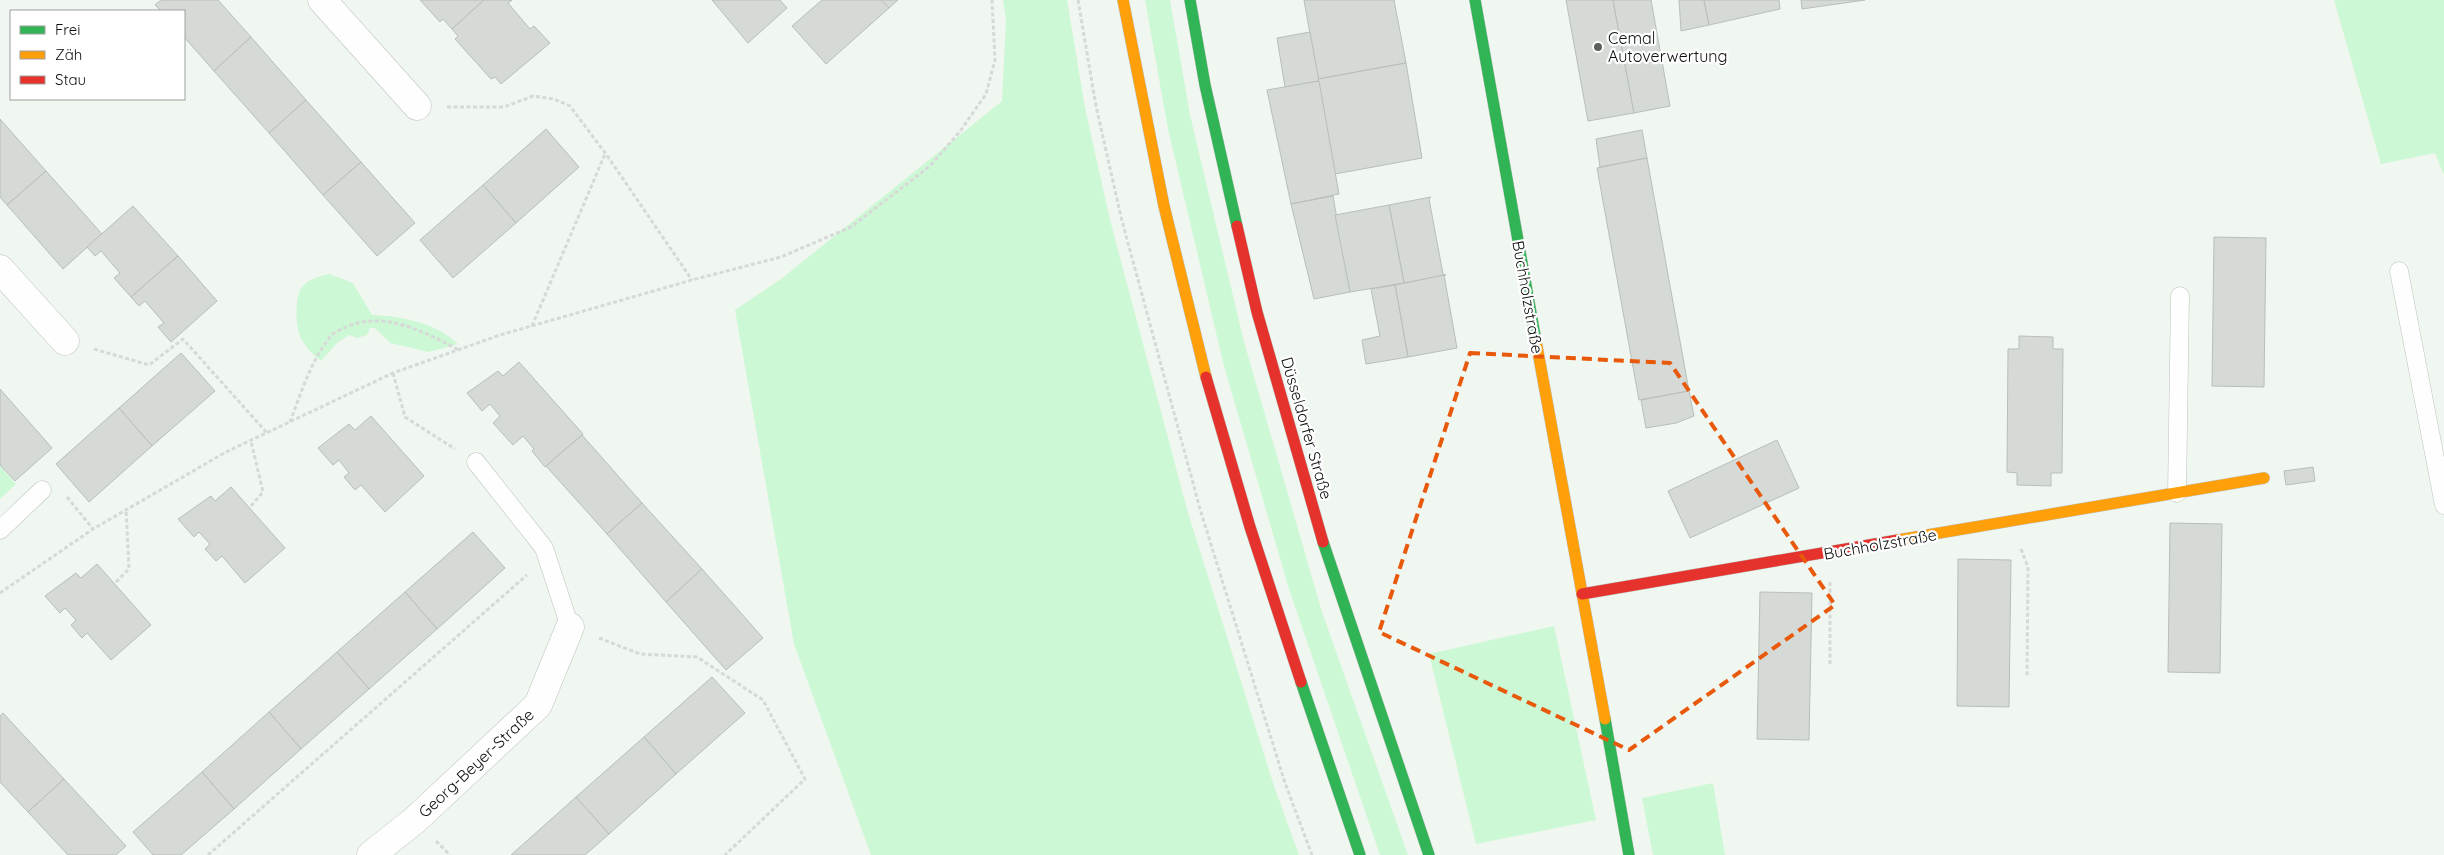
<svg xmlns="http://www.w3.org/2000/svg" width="2444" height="855" font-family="Quicksand,sans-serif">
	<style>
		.green { fill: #cdf8d5 }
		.building { fill: #d5dad6; stroke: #b9beba }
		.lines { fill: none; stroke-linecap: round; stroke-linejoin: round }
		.lane-casing { stroke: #bdc2bd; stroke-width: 19 }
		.street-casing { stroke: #bdc2bd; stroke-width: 29 }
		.fast-casing { stroke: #bdc2bd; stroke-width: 12 }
		.slow-casing { stroke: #bdc2bd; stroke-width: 12 }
		.jam-casing { stroke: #bdc2bd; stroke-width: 12 }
		.path { stroke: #d6d9d7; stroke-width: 3; stroke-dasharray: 4 2.5; stroke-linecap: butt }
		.lane { stroke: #fdfefd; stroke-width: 18 }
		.street { stroke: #fdfefd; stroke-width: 28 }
		.fast { stroke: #30b455; stroke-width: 11 }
		.slow { stroke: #ff9f0a; stroke-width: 11 }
		.jam { stroke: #e5322d; stroke-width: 11 }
		.marked { fill: none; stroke: #e8590c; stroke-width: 4; stroke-dasharray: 10 6; stroke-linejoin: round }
		.poi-dot { fill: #5c615c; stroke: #fff; stroke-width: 2 }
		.labels { text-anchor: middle; stroke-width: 4.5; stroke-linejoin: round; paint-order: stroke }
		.poi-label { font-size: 16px; fill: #0c110d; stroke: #fff; text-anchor: start }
		.street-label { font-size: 16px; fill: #0c110d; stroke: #fff }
	</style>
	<rect width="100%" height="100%" fill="#f0f6f0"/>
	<g class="green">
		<path d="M 1003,0 L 1067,0 L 1085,108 L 1110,220 L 1188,513 L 1274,786 L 1299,855 L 871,855 L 794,644 L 735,310 L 781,279 L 1002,101 L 1006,20 Z"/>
		<path d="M 1145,0 L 1170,0 L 1190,115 L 1244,342 L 1322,612 L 1408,855 L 1380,855 L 1289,589 L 1224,366 L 1168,129 Z"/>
		<path d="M 2334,0 L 2444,0 L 2444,175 L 2435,153 L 2381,164 Z"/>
		<path d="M 329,274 L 353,283 L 372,315 C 402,316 436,323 458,344 L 429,352 L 390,343 L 375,328 L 370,328 L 367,335 L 357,338 L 349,335 L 337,343 L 321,361 C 299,343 295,330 297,303 C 298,296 299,289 304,285 C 311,278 321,276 329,274 Z"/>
		<path d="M 0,466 L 16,484 L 0,499 Z"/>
		<path d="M 1554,626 L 1596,820 L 1476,844 L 1429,654 Z"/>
		<path d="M 1713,783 L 1725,855 L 1653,855 L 1642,798 Z"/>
	</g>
	<g class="building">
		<path d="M 161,0 L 218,0 L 251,37 L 214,71 L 184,37 L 184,11 L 161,11 L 155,5 Z"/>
		<path d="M 420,0 L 484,0 L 452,29 L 443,19 L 440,22 Z"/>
		<path d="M 484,0 L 512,0 L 508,3 L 530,29 L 534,26 L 550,43 L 501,84 L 495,77 L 491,79 L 455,39 L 458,36 L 452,29 Z"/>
		<path d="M 712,0 L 780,0 L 787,8 L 748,43 Z"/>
		<path d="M 822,0 L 881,0 L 889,8 L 826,64 L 792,26 Z"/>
		<path d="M 881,0 L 898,0 L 889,8 Z"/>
		<path d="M 1304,0 L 1394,0 L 1406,63 L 1318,79 Z"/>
		<path d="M 1566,0 L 1613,0 L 1634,113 L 1588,121 Z"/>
		<path d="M 1613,0 L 1651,0 L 1670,106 L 1634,113 Z"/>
		<path d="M 1679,0 L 1704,0 L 1709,25 L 1681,31 Z"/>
		<path d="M 1704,0 L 1779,0 L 1780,9 L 1709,25 Z"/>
		<path d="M 1801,0 L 1865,0 L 1802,9 Z"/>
		<path d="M 1310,32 L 1319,81 L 1285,87 L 1277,38 Z"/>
		<path d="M 251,37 L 306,100 L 269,133 L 214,71 Z"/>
		<path d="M 1406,63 L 1422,158 L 1335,174 L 1318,79 Z"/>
		<path d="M 1319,81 L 1339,194 L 1291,204 L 1267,90 Z"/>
		<path d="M 306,100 L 361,162 L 323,195 L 269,133 Z"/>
		<path d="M 0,119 L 46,171 L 7,205 L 0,197 Z"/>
		<path d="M 546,129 L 579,167 L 516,223 L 483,185 Z"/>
		<path d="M 1642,130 L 1647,158 L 1600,167 L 1596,139 Z"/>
		<path d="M 1647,158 L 1689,391 L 1639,400 L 1597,168 Z"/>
		<path d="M 361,162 L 415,223 L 377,256 L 323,195 Z"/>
		<path d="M 46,171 L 102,234 L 63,269 L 7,205 Z"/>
		<path d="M 483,185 L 516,223 L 453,278 L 420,240 Z"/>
		<path d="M 1333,196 L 1350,292 L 1314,299 L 1291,204 Z"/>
		<path d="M 1431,197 L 1429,199 L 1443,274 L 1446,275 L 1404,283 L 1389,205 Z"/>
		<path d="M 1389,205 L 1404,283 L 1350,292 L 1335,215 Z"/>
		<path d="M 133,206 L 178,256 L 131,297 L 114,278 L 120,273 L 101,251 L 95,256 L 87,247 Z"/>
		<path d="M 2214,237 L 2266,238 L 2264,387 L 2212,386 Z"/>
		<path d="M 178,256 L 217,301 L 171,342 L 158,327 L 164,323 L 145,301 L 139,306 L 131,297 Z"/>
		<path d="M 1444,275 L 1457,348 L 1408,357 L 1395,285 Z"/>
		<path d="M 1395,285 L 1408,357 L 1366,364 L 1362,340 L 1380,336 L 1371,289 Z"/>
		<path d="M 2019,336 L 2053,337 L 2053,349 L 2063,349 L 2062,473 L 2051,473 L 2051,486 L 2017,485 L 2017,473 L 2007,472 L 2008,349 L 2019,349 Z"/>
		<path d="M 181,353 L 215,391 L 152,446 L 119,408 Z"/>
		<path d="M 519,362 L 583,434 L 545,467 L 532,451 L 534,449 L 523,436 L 513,445 L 493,423 L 500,416 L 490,404 L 482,411 L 467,393 L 498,371 L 503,376 Z"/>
		<path d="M 0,389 L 52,448 L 15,481 L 0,465 Z"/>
		<path d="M 1689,391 L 1694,416 L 1676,423 L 1646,428 L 1641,400 Z"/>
		<path d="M 119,408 L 152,446 L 89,502 L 56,464 Z"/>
		<path d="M 371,416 L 424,476 L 385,512 L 361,485 L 355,490 L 344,477 L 349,473 L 339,460 L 333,465 L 318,448 L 349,424 L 355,430 Z"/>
		<path d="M 582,435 L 642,503 L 607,534 L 546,466 Z"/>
		<path d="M 1777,440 L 1799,488 L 1690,538 L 1668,491 Z"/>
		<path d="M 2313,467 L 2315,481 L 2286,485 L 2284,471 Z"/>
		<path d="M 231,487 L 285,548 L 245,583 L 222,556 L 216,561 L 205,549 L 210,544 L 199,532 L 194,537 L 178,519 L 211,496 L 215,501 Z"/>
		<path d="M 642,503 L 702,569 L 666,602 L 607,534 Z"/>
		<path d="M 2170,523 L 2222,524 L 2220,673 L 2168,672 Z"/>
		<path d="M 473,532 L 505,568 L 437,629 L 405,592 Z"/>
		<path d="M 1958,559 L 2011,560 L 2009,707 L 1957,706 Z"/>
		<path d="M 97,564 L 151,625 L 111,660 L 87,633 L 82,638 L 71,625 L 76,620 L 65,608 L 60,613 L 45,596 L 76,573 L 81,578 Z"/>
		<path d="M 702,569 L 763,638 L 726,670 L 666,602 Z"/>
		<path d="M 405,592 L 437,629 L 369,689 L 337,652 Z"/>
		<path d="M 1760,592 L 1812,593 L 1809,740 L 1757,739 Z"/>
		<path d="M 337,652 L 369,689 L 301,749 L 269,712 Z"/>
		<path d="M 712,677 L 745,713 L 676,774 L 644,737 Z"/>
		<path d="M 269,712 L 301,749 L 234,809 L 202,772 Z"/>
		<path d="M 3,713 L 64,779 L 28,812 L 0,782 L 0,716 Z"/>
		<path d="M 644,737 L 676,774 L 609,834 L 576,797 Z"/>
		<path d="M 202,772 L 234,809 L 181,855 L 153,855 L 133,832 Z"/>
		<path d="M 64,779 L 126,846 L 116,855 L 68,855 L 28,812 Z"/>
		<path d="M 576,797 L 609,834 L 585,855 L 511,855 Z"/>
	</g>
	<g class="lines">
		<defs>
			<g id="lane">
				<path d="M 2399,271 L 2444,505"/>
				<path d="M 476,462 L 544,548 L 570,627"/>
				<path d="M 2177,493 L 2180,296"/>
				<path d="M 0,530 L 42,490"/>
			</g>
			<g id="street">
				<path d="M 322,0 L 417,106"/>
				<path d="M 0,269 L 65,341"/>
				<path d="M 371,855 L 415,820 L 538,705 L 570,627"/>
			</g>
			<g id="fast">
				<path d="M 1190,0 L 1205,85 L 1237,226"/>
				<path d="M 1475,0 L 1536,341"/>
				<path d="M 1323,542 L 1429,855"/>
				<path d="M 1301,682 L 1360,855"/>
				<path d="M 1605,719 L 1629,855"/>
			</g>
			<g id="slow">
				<path d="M 1123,0 L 1164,206 L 1206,377"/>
				<path d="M 1536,341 L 1605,719"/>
				<path d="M 1898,540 L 2264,478"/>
			</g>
			<g id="jam">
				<path d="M 1237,226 L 1257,312 L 1323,542"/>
				<path d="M 1206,377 L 1250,527 L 1301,682"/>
				<path d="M 1582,594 L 1898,540"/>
			</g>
		</defs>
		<use href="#lane" class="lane-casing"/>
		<use href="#street" class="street-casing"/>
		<use href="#fast" class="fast-casing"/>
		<use href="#slow" class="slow-casing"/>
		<use href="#jam" class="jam-casing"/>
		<g class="path">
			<path d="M 1078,0 L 1096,106 L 1121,217 L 1200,509 L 1285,783 L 1312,855"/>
			<path d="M 447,107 L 504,107 L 533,96 L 554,99 L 570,106 L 606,154 L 692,280"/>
			<path d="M 532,326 L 605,154"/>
			<path d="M 94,349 L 149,365 L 183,339 L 267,433"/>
			<path d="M 393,373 L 405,417 L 455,449"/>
			<path d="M 290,422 C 301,393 311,360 331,336 C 334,332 340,330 344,328 C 382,309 425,332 459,350"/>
			<path d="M 67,497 L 93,529"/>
			<path d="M 251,506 L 263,492 L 251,441"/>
			<path d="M 2021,549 L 2028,567 L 2027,677"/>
			<path d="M 116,582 L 129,569 L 126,509"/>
			<path d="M 0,593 L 93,529 L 226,452 L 393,373 L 500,335 L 692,280 L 781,257 L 851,227 L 930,166 L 961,130 L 986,94 L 995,60 L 992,0"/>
			<path d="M 599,638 L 640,654 L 697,657 L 763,700 L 805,779 L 725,855"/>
			<path d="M 1830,664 L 1830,582"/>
			<path d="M 436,841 L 450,855"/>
			<path d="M 208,855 L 527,575"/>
		</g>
		<use href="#lane" class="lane"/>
		<use href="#street" class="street"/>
		<use href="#fast" class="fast"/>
		<use href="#slow" class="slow"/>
		<use href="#jam" class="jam"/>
	</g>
	<path class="marked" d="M 1470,353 L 1670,363 L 1835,605 L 1629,750 L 1379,632 Z"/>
	<circle class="poi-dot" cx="1598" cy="47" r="5"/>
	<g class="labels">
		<g class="poi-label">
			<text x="1608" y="44">Cemal<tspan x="1608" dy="18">Autoverwertung</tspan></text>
		</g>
		<g class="street-label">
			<text transform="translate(1528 297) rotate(80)" y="6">Buchholzstraße</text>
			<text transform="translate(1307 428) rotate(74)" y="6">Düsseldorfer Straße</text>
			<text transform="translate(1880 544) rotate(-10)" y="6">Buchholzstraße</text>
			<text transform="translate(476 763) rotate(-43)" y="6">Georg-Beyer-Straße</text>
		</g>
	</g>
	<rect x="10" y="10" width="175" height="90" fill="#ffffff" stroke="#9ea09e"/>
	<rect x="20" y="26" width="25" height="8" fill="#30b455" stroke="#9ea09e"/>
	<text x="55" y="35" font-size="15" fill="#0c110d">Frei</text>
	<rect x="20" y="51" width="25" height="8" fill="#ff9f0a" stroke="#9ea09e"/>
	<text x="55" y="60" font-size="15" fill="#0c110d">Zäh</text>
	<rect x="20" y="76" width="25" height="8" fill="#e5322d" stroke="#9ea09e"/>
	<text x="55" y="85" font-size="15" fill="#0c110d">Stau</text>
</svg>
